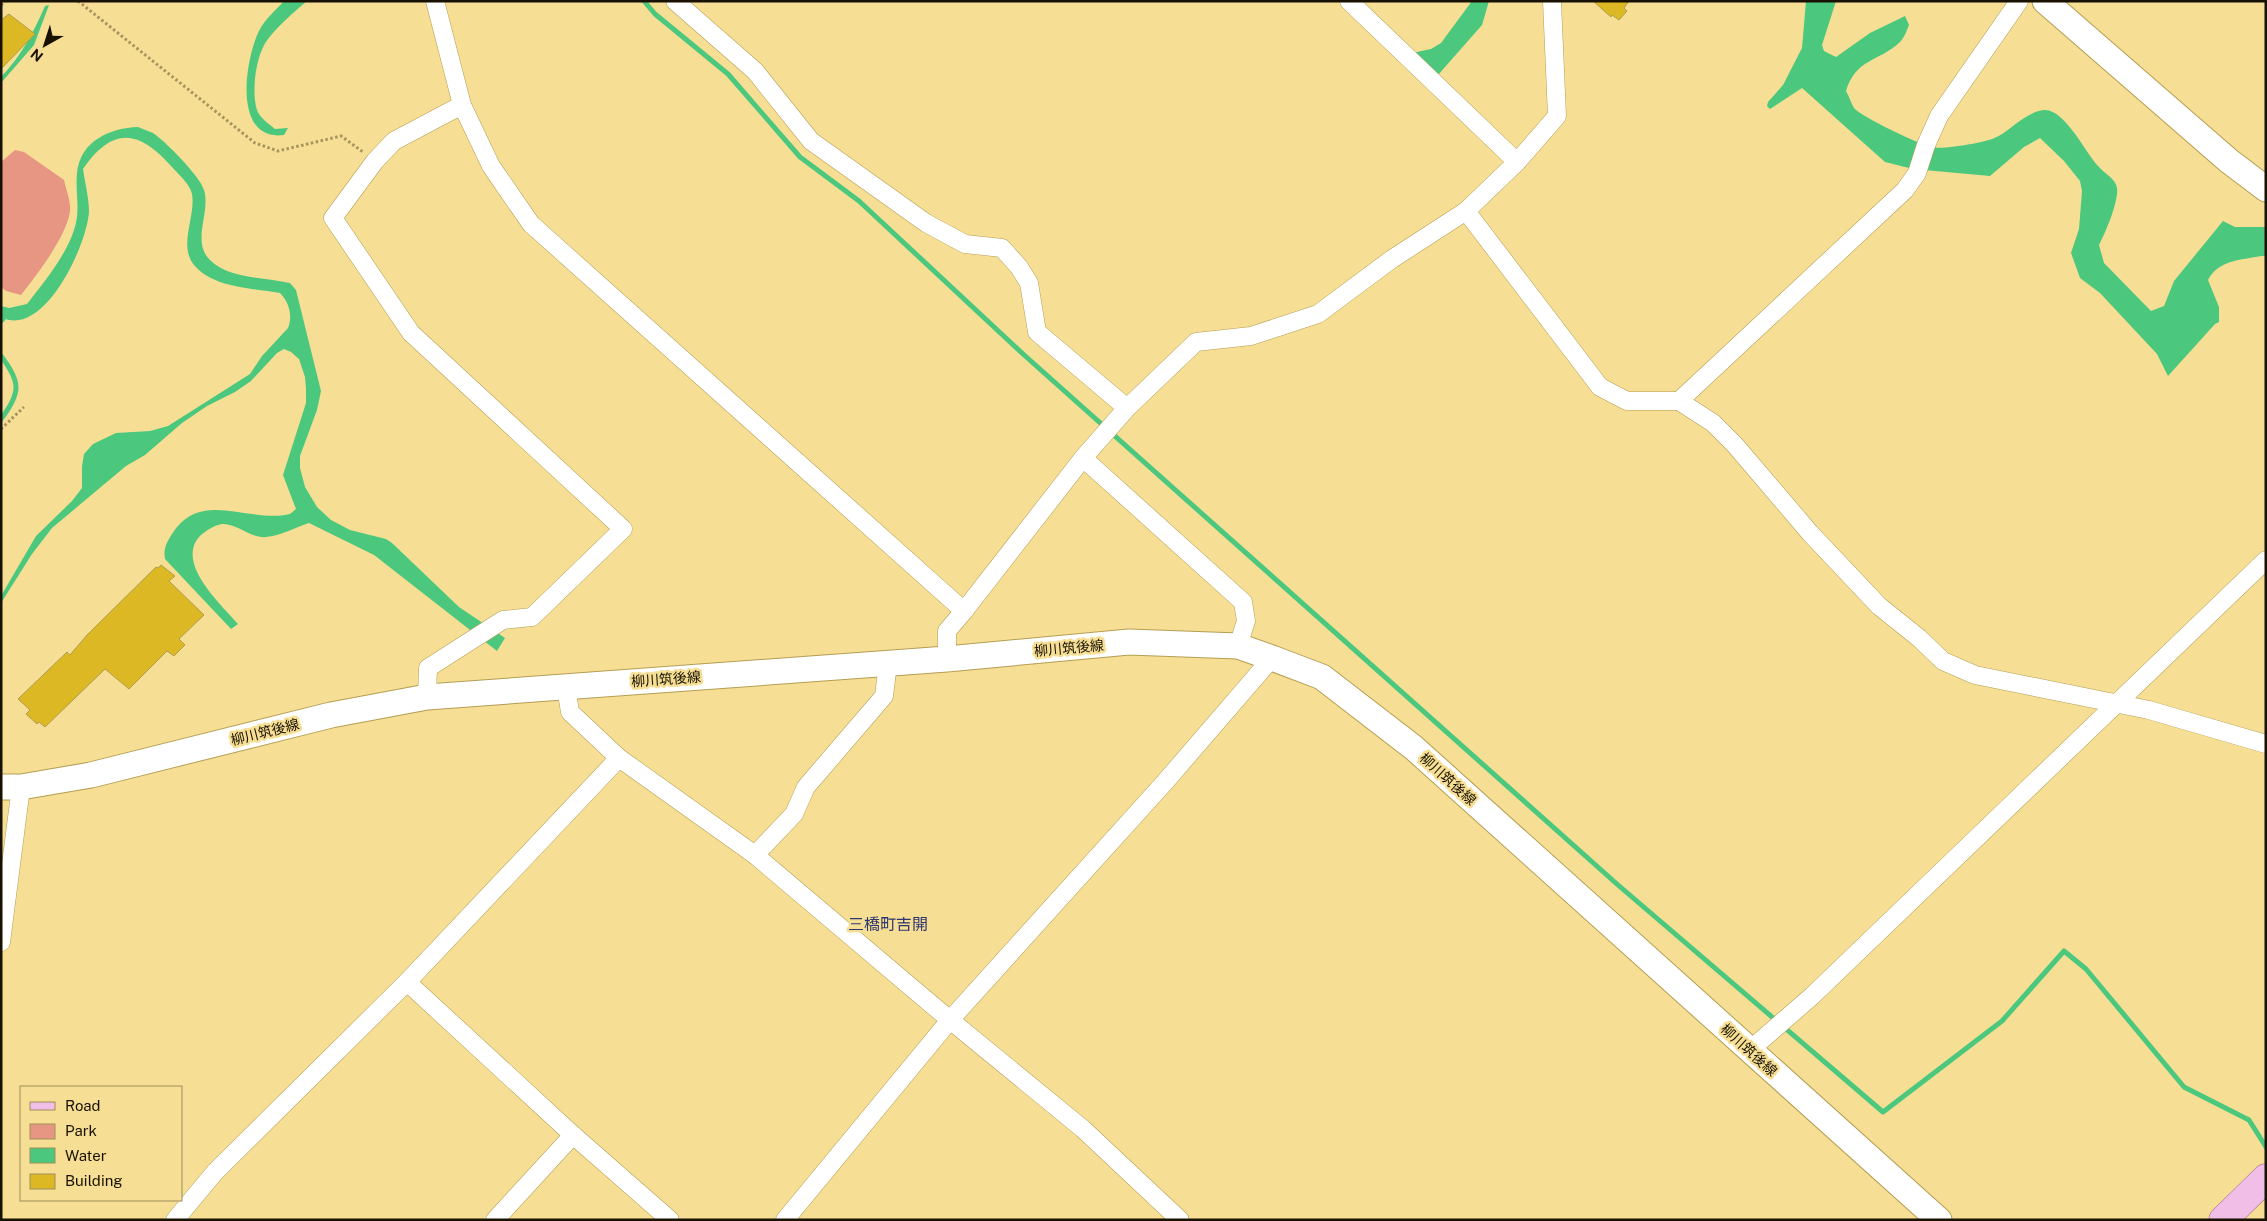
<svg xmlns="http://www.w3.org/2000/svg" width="2267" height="1221" font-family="'Public Sans','Noto Sans JP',sans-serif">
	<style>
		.green { fill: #e79683 }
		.water { fill: #4cc87e }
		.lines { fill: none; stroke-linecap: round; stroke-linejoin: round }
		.stream { stroke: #4cc87e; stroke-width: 5 }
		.building { fill: #dcb824; stroke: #b19c51 }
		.street-casing { stroke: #b39e53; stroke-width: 19 }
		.secondary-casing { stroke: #b39e53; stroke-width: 27 }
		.primary-casing { stroke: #9f668c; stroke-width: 29 }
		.path { stroke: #a5945e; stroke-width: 3; stroke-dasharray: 2.5 2.5; stroke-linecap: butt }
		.street { stroke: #fff; stroke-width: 18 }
		.secondary { stroke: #fff; stroke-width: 25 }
		.primary { stroke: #f1bee7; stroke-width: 28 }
		.labels { text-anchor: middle; stroke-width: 5; stroke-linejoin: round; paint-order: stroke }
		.street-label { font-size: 14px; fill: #181100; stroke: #f6df94 }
		.quarter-label { font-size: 16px; fill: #2d3670; stroke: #f6df94 }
	</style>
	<rect width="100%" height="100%" fill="#f6df94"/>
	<path class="green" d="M 15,150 L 24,152 L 64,180 C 66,189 71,202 70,211 C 67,236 36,276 21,295 L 6,291 L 1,287 L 1,162 Z"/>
	<g class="water">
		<path d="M 284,1 L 307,1 C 293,13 279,25 268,39 C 256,54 251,92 257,110 C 260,118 269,124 275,129 L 288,128 L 284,135 C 232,142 245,59 259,31 C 264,20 276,10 284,1 Z"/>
		<path d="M 1472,1 L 1489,1 L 1482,25 L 1438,75 L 1412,53 L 1431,49 L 1441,43 Z"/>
		<path d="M 1806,1 L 1836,1 L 1822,45 L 1824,51 L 1836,57 L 1870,33 L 1905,16 L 1909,25 C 1907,30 1904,38 1900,42 C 1879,62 1856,58 1846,91 C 1849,96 1851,103 1854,108 C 1862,117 1918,144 1932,147 C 1942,150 1981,143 1992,139 C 2011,132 2022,113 2044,110 C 2064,108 2086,153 2098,166 C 2104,173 2116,179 2117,188 C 2119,201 2105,234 2099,245 L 2104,263 L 2151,311 L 2164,306 L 2174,281 L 2223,221 L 2235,227 L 2266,227 L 2266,256 L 2261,256 C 2241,260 2218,260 2208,280 L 2219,307 L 2219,322 L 2215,324 L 2168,376 L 2157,354 L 2100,293 L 2080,278 L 2071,253 L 2079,229 L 2082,191 L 2080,181 L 2064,161 L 2040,138 L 2024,147 L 1990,176 L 1913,169 L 1885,162 L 1802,88 L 1770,109 L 1767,106 L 1768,102 L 1783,85 L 1802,48 Z"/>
		<path d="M 49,5 L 34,45 L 1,83 L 1,77 C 22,55 33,33 45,6 Z"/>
		<path d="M 138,127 C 143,129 148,131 153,133 C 165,141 200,176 204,190 C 211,212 191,242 210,260 C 229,279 265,277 290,283 L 296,290 L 321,391 L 317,410 L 300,456 L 300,468 L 305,487 L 317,507 L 331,520 L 350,530 L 386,539 L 392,543 L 459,607 L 505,638 L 497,651 L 374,555 L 309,523 C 296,527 280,536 266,537 C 251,539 237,523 222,524 C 214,525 204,532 199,537 C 176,564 221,604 238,624 L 231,629 L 165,559 C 163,549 167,542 172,534 C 201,488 250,524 290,514 L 296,509 L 283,475 L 306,403 L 306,389 L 305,377 L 299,359 L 291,352 L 284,349 L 277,353 L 251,381 L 235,392 L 207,406 L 182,423 L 145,455 L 126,466 L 52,528 L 32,554 L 1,603 L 1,596 L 36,536 L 72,501 L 82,488 L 82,466 L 84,454 L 93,444 L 116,433 L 150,431 L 168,426 L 250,374 L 262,356 L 288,328 C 293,316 289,302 280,293 C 252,288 213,288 194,265 C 178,245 196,216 192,194 C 190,184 178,174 171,166 C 138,129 112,127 83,169 C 85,183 89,198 89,211 C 88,243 44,340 1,317 L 1,306 L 9,308 L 27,304 C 44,282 65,257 74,230 C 81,210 75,193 77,173 C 80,141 110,128 138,127 Z"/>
	</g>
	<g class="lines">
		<g class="stream">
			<path d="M 644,1 L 655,14 L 728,74 L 800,157 L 859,201 L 1023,354 L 1618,885 L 1883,1112 L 2002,1021 L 2064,951 L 2086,969 L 2184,1087 L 2249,1120 L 2266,1147"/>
			<path d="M 1,321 L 3,319"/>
			<path d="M 1,356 C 21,382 21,393 1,419"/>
		</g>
	</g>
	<g class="building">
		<path d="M 1593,1 L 1629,1 L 1624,8 L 1627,11 L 1619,20 L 1612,15 L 1611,17 Z"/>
		<path d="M 9,14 L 35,34 L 1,69 L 1,20 Z"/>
		<path d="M 161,565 L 175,576 L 169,581 L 204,615 L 179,639 L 185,645 L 174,656 L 167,651 L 129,689 L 105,669 L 45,727 L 39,722 L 37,724 L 26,714 L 30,710 L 18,699 L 67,652 L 70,655 L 87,635 L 156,567 L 158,568 Z"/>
	</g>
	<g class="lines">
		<defs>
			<g id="street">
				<path d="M 435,1 L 462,105 L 491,166 L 531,224 L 964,611 L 947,631 L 947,659"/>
				<path d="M 675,1 L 755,71 L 811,141 L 926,223 L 965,244 L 1002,248 L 1019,267 L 1029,283 L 1037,332 L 1127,408"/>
				<path d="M 1349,1 L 1517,162"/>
				<path d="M 1466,211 L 1600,387 L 1627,401 L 1679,401 L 1713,423 L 1735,445 L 1810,533 L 1879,606 L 1919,638 L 1943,661 L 1975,675 L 2149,710 L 2266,744"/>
				<path d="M 1679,401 L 1905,190 L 1917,173 L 1926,145 L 1939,116 L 2019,1"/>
				<path d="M 1083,458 L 1127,408 L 1196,342 L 1251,336 L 1318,314 L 1392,259 L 1466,211 L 1517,162 L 1557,116 L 1552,1"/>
				<path d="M 964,611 L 1083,458 L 1243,602 L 1246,621 L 1238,646"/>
				<path d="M 566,687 L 570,712 L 619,758 L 755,855 L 950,1020 L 1083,1129 L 1180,1220"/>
				<path d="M 427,697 L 428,668 L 503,620 L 532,617 L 623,529 L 411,333 L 333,218 L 375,161 L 394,141 L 462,105"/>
				<path d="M 755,855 L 794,814 L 806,787 L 884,696 L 888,663"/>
				<path d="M 1,942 L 21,787"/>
				<path d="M 407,982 L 573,1135 L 670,1220"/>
				<path d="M 1750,1050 L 1812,996 L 2266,560"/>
				<path d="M 175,1220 L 215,1172 L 407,982 L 619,758"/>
				<path d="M 495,1220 L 573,1135"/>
				<path d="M 785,1220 L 950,1020 L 1165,782 L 1272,658"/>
			</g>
			<g id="secondary">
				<path d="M 2045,1 L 2229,161 L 2266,189"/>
				<path d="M 1,787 L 21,787 L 91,775 L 331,715 L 427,697 L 947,659 L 1129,642 L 1238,646 L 1272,658 L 1322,677 L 1414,748 L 1939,1220"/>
			</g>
			<path id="primary" d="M 2223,1220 L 2266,1178"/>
		</defs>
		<use href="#street" class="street-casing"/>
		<use href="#secondary" class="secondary-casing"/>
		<use href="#primary" class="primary-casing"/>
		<g class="path">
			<path d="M 78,1 L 255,143 L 278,151 L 341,136 L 363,152"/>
			<path d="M 1,5 L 6,1"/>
			<path d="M 1,429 L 24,407"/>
		</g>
		<use href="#street" class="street"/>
		<use href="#secondary" class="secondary"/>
		<use href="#primary" class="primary"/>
	</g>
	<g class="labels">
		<g class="street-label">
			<text transform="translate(1069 648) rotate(-5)" y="5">柳川筑後線</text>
			<text transform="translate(666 679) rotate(-4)" y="5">柳川筑後線</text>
			<text transform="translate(265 732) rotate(-14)" y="5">柳川筑後線</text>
			<text transform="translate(1448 779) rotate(42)" y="5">柳川筑後線</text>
			<text transform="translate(1749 1050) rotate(42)" y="5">柳川筑後線</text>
		</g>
		<g class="quarter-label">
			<text x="888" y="930">三橋町吉開</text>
		</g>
	</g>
	<rect width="2267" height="1221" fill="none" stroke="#181100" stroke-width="5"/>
	<rect x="20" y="1086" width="162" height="115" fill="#f6df94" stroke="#9d8d59"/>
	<rect x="30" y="1102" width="25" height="8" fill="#f1bee7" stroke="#9d8d59"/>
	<text x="65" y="1111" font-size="15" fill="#181100">Road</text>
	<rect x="30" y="1124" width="25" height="15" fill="#e79683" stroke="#9d8d59"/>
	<text x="65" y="1136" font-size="15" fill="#181100">Park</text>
	<rect x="30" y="1148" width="25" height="15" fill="#4cc87e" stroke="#9d8d59"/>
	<text x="65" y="1161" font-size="15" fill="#181100">Water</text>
	<rect x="30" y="1174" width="25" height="15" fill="#dcb824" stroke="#9d8d59"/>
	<text x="65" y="1186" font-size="15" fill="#181100">Building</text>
	<g transform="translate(45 45) rotate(219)" stroke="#f6df94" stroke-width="4" paint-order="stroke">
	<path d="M0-4L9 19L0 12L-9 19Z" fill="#181100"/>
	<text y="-8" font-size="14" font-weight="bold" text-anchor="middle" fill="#181100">N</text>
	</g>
</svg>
